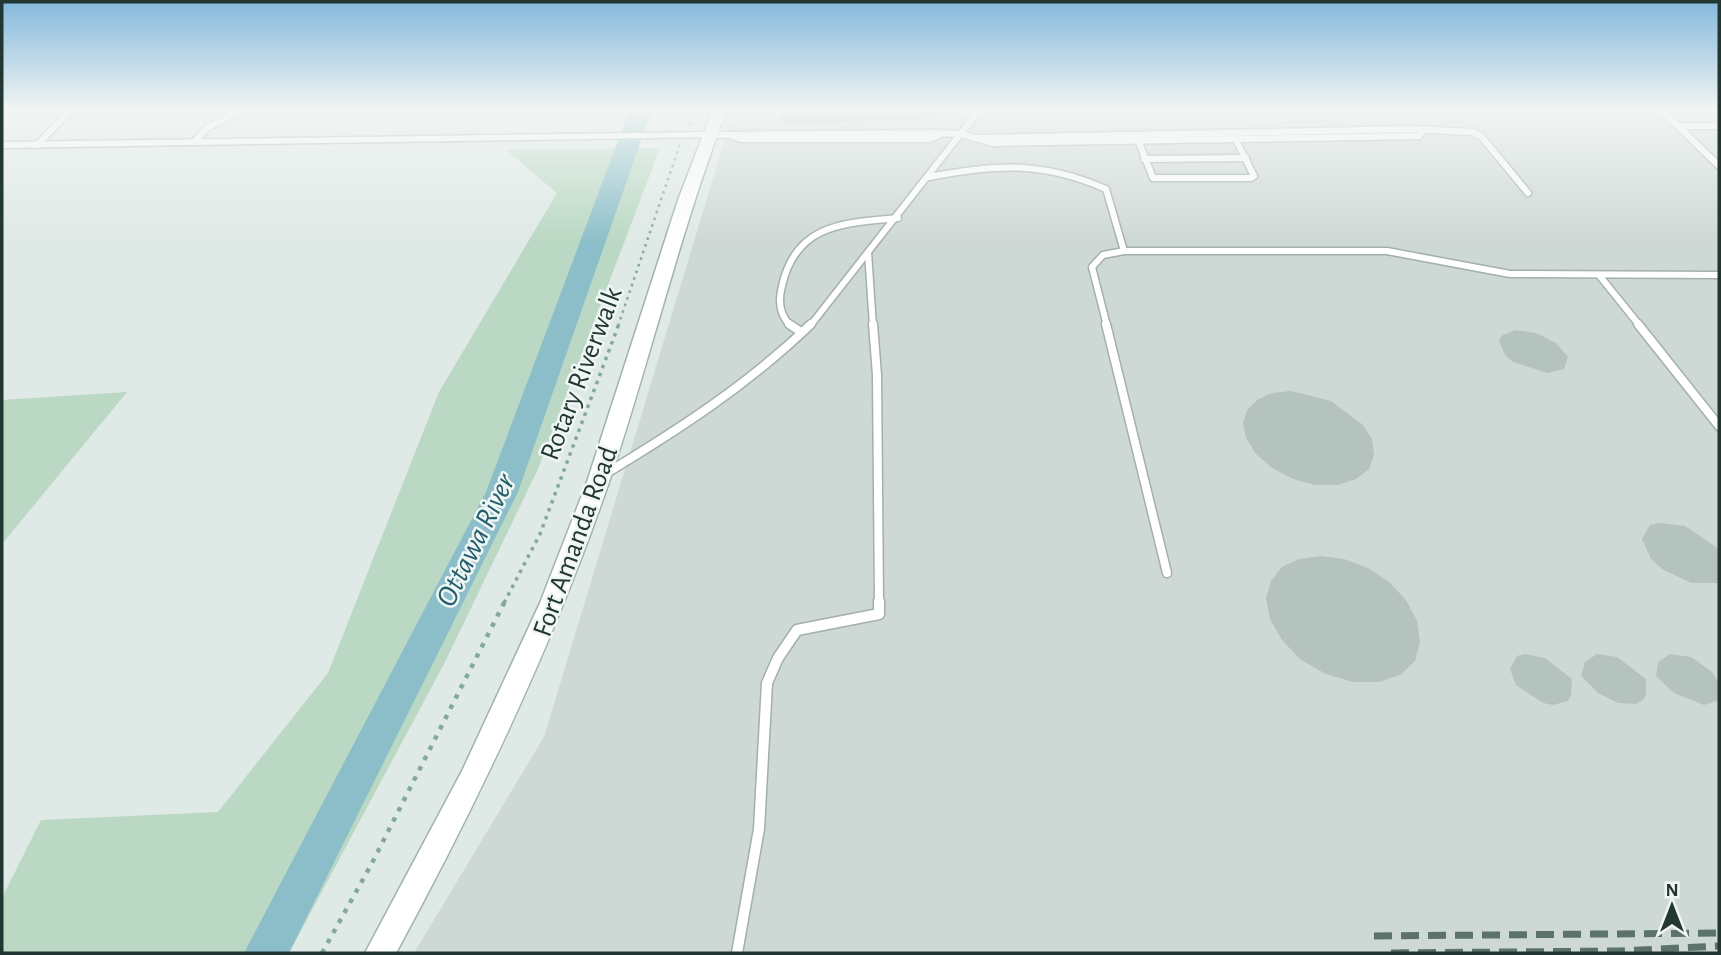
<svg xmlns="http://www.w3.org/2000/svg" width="1721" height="955" font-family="'Alegreya Sans',sans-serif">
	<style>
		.built { fill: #ced8d4 }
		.green { fill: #bad8c3 }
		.water { fill: #8cbec9 }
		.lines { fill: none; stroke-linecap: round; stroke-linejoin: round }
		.river { fill: #8cbec9; fill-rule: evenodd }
		.building { fill: #b5c3be }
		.lane-far2-casing { stroke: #a3b0ac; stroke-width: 9 }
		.lane-far1-casing { stroke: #a3b0ac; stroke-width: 11 }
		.lane-casing { stroke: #a3b0ac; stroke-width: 13 }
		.street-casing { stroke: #a3b0ac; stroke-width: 3 }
		.secondary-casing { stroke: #a0b3ac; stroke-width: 3 }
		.path-far2 { stroke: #83a99e; stroke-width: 2.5; stroke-dasharray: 2.5 4.5; stroke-linecap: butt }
		.path-far1 { stroke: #83a99e; stroke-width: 3.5; stroke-dasharray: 3.5 5; stroke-linecap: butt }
		.path { stroke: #83a99e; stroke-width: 4.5; stroke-dasharray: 4.5 7; stroke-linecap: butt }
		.lane-far2 { stroke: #fff; stroke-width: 6 }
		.lane-far1 { stroke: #fff; stroke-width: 8 }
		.lane { stroke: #fff; stroke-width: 10 }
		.street { fill: #fff; fill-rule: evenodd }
		.secondary { fill: #fff; fill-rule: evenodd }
		.rail { stroke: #5c736d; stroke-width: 7; stroke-dasharray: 18 9; stroke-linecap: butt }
		.labels { text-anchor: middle; stroke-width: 5; stroke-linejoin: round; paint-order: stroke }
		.street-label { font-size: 28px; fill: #223732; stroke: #eff6f3 }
		.water-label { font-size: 30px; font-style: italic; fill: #235e6c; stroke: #eff6f3 }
	</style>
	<rect width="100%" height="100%" fill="#dfe9e5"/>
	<path class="built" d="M 734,109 L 1719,109 L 1719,953 L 414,953 L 544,737 Z"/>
	<g class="green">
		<path d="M 660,148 L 538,469 L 445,662 L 289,953 L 2,953 L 2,898 L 41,820 L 218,812 L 328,673 L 439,392 L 557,193 L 506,150 Z"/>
		<path d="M 127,392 L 2,544 L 2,400 Z"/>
	</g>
	<path class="water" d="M 783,109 L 948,109 L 938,117 L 929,119 L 791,124 L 781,120 Z"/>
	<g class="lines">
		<path class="river" d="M 630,109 L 652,109 L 518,492 L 289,953 L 244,953 L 486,492 Z"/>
	</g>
	<g class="building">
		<path d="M 1515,330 L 1536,333 L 1556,343 L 1568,357 L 1564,369 L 1547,373 L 1513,362 L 1505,355 L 1499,341 L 1501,336 Z"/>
		<path d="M 1291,391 L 1331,401 L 1363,425 L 1372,439 L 1374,455 L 1369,469 L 1356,479 L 1338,485 L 1315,485 L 1293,479 L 1272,468 L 1256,454 L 1246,438 L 1243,423 L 1247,410 L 1257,400 L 1272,393 Z"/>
		<path d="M 1660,523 L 1685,526 L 1719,549 L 1719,583 L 1691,583 L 1662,569 L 1651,559 L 1642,539 L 1650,525 Z"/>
		<path d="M 1321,556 L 1344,559 L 1368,568 L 1389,582 L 1406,600 L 1417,621 L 1420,642 L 1415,661 L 1400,675 L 1379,682 L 1353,682 L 1326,674 L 1301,660 L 1282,640 L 1270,619 L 1266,598 L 1271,581 L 1282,567 L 1299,559 Z"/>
		<path d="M 1525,654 L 1545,658 L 1572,679 L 1571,695 L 1568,701 L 1553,705 L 1543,703 L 1516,685 L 1510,669 L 1517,656 Z"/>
		<path d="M 1597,654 L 1617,657 L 1646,679 L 1646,695 L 1643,700 L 1636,704 L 1618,703 L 1598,693 L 1581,676 L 1585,662 Z"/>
		<path d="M 1670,654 L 1691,657 L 1711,671 L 1719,683 L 1719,700 L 1704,705 L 1674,693 L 1656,676 L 1658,662 Z"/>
	</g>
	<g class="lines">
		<defs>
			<g id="lane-far2">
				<path d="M 1661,109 L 1719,166"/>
				<path d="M 1678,126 L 1719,126"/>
				<path d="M 709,135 L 932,133 L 961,134 L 993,143 L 1419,136 L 1423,131"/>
				<path d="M 730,135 L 741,139 L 930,139 L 939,135"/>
				<path d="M 980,138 L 1411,129 L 1472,132 L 1481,136 L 1528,193"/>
				<path d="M 1138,140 L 1153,178 L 1251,178 L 1254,176 L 1235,138"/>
				<path d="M 194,142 L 207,128 L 242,109"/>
				<path d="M 37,145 L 72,109"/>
				<path d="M 1144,159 L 1246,158"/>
				<path d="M 929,177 C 996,164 1042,161 1106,189 L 1124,251 L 1387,251 L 1510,274 L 1719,275"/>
				<path d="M 1599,275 L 1640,326"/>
				<path d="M 791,326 C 779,315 778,301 782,286 C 796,223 845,223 898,218"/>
				<path d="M 810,326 L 868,252"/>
				<path d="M 873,326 L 868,252 L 980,109"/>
				<path d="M 1107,326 L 1092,267 L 1103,255 L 1124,251"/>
			</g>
			<g id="lane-far1">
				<path d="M 789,324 L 801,332"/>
				<path d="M 873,324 L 877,375 L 879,603"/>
				<path d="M 1106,324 L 1167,573"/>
				<path d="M 1638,324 L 1719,426"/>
				<path d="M 605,474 C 678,430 749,384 811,324"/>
			</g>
			<path id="lane" d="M 737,953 L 759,829 L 767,683 L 778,658 L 797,630 L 879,614 L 879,601"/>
			<path id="street" d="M 709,132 L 715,135 L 713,137 L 2,148 L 2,142 Z"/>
			<path id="secondary" d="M 713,109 L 727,109 C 680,231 651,358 609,482 C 553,645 478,802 396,953 L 365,953 L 462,771 L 540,603 L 587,482 L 678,200 Z"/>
		</defs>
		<use href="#lane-far2" class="lane-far2-casing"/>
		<use href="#lane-far1" class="lane-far1-casing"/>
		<use href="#lane" class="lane-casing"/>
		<use href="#street" class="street-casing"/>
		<use href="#secondary" class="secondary-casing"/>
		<g class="path-far2">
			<path d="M 690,125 L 697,109"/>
			<path d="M 618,326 L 680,144"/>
		</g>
		<path class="path-far1" d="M 504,603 L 540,534 L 619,324"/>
		<path class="path" d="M 322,953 L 371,865 L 505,601"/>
		<use href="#lane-far2" class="lane-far2"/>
		<use href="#lane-far1" class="lane-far1"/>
		<use href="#lane" class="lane"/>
		<use href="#street" class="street"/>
		<use href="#secondary" class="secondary"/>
		<g class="rail">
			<path d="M 1374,936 L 1719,933"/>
			<path d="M 1391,953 L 1621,951 L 1719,946"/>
		</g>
	</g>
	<linearGradient id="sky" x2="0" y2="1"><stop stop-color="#83b8dc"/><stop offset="0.45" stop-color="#f1f5f3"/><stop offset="1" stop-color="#f1f5f3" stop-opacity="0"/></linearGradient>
	<rect width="1721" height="243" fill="url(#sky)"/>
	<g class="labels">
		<g class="street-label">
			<text transform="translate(580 373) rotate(-69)" y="10">Rotary Riverwalk</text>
			<text transform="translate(574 541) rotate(-70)" y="10">Fort Amanda Road</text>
		</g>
		<g class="water-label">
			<text transform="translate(475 540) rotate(-64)" y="10">Ottawa River</text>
		</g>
	</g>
	<rect width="1721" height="955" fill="none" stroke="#223732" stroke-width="7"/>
	<g transform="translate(1672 906)" stroke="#eff6f3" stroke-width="5" paint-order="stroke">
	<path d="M0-5L12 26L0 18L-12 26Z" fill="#223732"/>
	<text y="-10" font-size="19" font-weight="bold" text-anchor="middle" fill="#223732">N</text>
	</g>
</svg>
